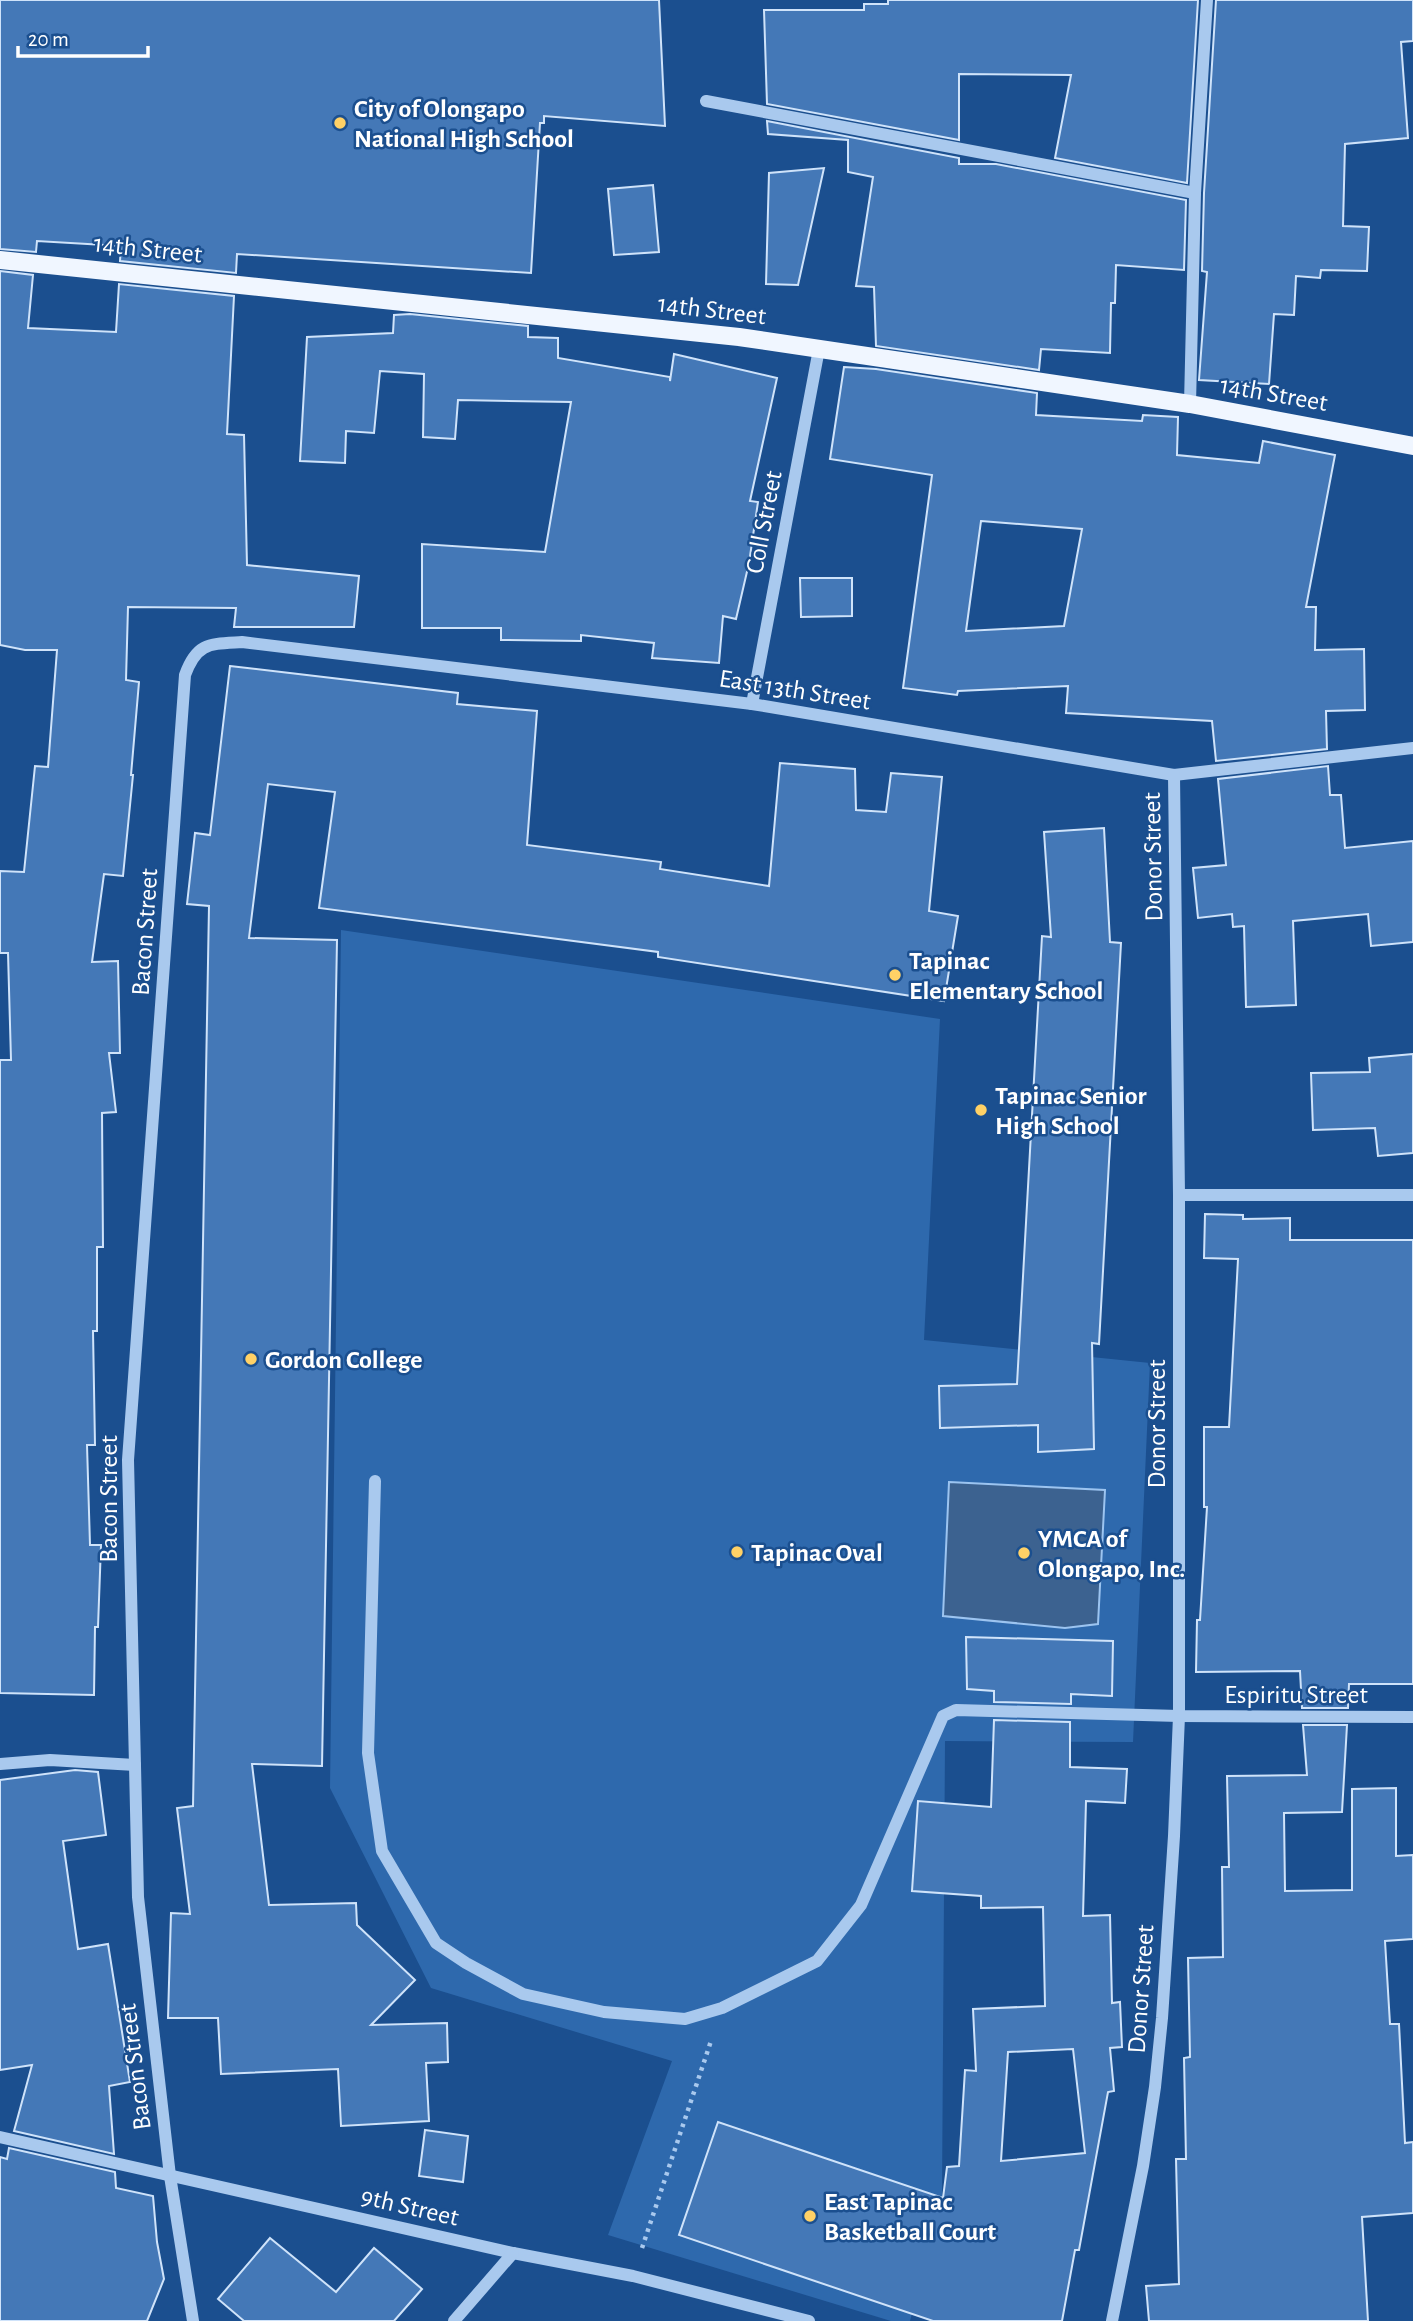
<svg xmlns="http://www.w3.org/2000/svg" width="1413" height="2321" font-family="'Alegreya Sans',sans-serif">
	<style>
		.green { fill: #2e69ad }
		.water { fill: #3c6290; stroke: #9cc4f0; stroke-width: 2 }
		.building { fill: #4478b7; stroke: #cfe3fa; stroke-width: 2; fill-rule: evenodd }
		.lines { fill: none; stroke-linecap: round; stroke-linejoin: round }
		.path { stroke: #a9c9ee; stroke-width: 4.5; stroke-dasharray: 3.5 5; stroke-linecap: butt }
		.minor { stroke: #a9c9ee; stroke-width: 12 }
		.major { stroke: #f0f6ff; stroke-width: 18 }
		.poi-dot { fill: #ffd166; stroke: #1b4f8f; stroke-width: 2.5 }
		.labels { text-anchor: middle; stroke-width: 5; stroke-linejoin: round; paint-order: stroke }
		.poi-label { font-size: 26px; font-weight: bold; fill: #fff; stroke: #1b4f8f; text-anchor: start }
		.street-label { font-size: 26px; fill: #fff; stroke: #1b4f8f }
	</style>
	<rect width="100%" height="100%" fill="#1b4f8f"/>
	<path class="green" d="M 341,930 L 940,1019 L 924,1340 L 1150,1363 L 1133,1742 L 945,1741 L 942,2197 L 910,2321 L 891,2321 L 608,2235 L 672,2061 L 431,1988 L 330,1788 Z"/>
	<path class="water" d="M 949,1482 L 1105,1490 L 1098,1624 L 1065,1628 L 943,1616 Z"/>
	<g class="building">
		<path d="M 0,0 L 659,0 L 665,126 L 544,116 L 544,123 L 540,123 L 531,273 L 237,254 L 236,273 L 120,261 L 121,246 L 37,241 L 36,252 L 0,249 Z"/>
		<path d="M 888,0 L 1198,0 L 1187,183 L 1055,158 L 1071,75 L 959,74 L 959,140 L 767,104 L 764,10 L 864,10 L 864,4 L 888,4 Z"/>
		<path d="M 1216,0 L 1413,0 L 1413,41 L 1401,42 L 1408,138 L 1345,144 L 1343,226 L 1369,227 L 1367,271 L 1321,270 L 1320,278 L 1296,276 L 1294,315 L 1274,314 L 1269,384 L 1199,380 L 1207,272 L 1202,271 L 1204,193 Z"/>
		<path d="M 767,121 L 959,158 L 959,164 L 996,164 L 1186,200 L 1184,270 L 1116,265 L 1115,303 L 1111,303 L 1110,353 L 1041,349 L 1039,370 L 876,346 L 874,287 L 856,286 L 873,177 L 848,172 L 848,140 L 768,134 Z"/>
		<path d="M 824,168 L 798,285 L 766,284 L 769,173 Z"/>
		<path d="M 653,185 L 659,252 L 614,255 L 608,189 Z"/>
		<path d="M 0,271 L 33,275 L 28,328 L 116,332 L 119,284 L 234,296 L 227,434 L 244,435 L 247,565 L 359,576 L 354,627 L 234,627 L 236,608 L 128,607 L 126,680 L 139,682 L 131,775 L 133,775 L 123,876 L 104,874 L 92,962 L 118,961 L 120,1053 L 109,1053 L 116,1112 L 102,1113 L 103,1247 L 97,1247 L 97,1331 L 93,1331 L 95,1445 L 87,1445 L 90,1545 L 101,1545 L 98,1627 L 95,1627 L 94,1695 L 0,1693 L 0,1060 L 11,1060 L 8,953 L 0,953 L 0,871 L 24,872 L 35,766 L 48,767 L 57,650 L 25,650 L 0,645 Z"/>
		<path d="M 410,314 L 528,326 L 528,337 L 558,338 L 558,358 L 670,377 L 670,381 L 674,354 L 777,378 L 750,501 L 758,502 L 749,563 L 736,619 L 723,616 L 719,663 L 652,658 L 654,643 L 581,635 L 581,641 L 501,640 L 501,628 L 422,628 L 422,544 L 545,552 L 571,402 L 458,400 L 455,439 L 423,437 L 424,374 L 380,371 L 374,433 L 346,431 L 345,463 L 300,461 L 307,337 L 393,333 L 394,315 Z"/>
		<path d="M 844,367 L 876,369 L 1037,393 L 1036,415 L 1142,421 L 1143,415 L 1178,417 L 1177,455 L 1259,463 L 1263,441 L 1335,455 L 1306,607 L 1316,607 L 1315,650 L 1364,649 L 1365,710 L 1326,711 L 1327,749 L 1216,761 L 1212,721 L 1066,713 L 1068,686 L 958,691 L 957,695 L 903,688 L 932,475 L 830,459 ZM 981,521 L 1082,529 L 1064,626 L 966,631 Z"/>
		<path d="M 800,578 L 852,578 L 852,616 L 801,617 Z"/>
		<path d="M 230,666 L 458,693 L 457,704 L 537,711 L 527,845 L 661,862 L 660,869 L 769,886 L 780,763 L 855,769 L 856,810 L 886,812 L 891,773 L 942,777 L 929,911 L 958,916 L 944,1001 L 658,957 L 658,952 L 319,908 L 335,792 L 268,784 L 249,938 L 337,940 L 322,1766 L 252,1764 L 269,1905 L 356,1903 L 357,1925 L 415,1980 L 371,2025 L 447,2023 L 448,2062 L 426,2063 L 429,2121 L 341,2126 L 338,2069 L 221,2074 L 218,2018 L 168,2018 L 171,1913 L 190,1914 L 177,1808 L 193,1806 L 209,906 L 187,904 L 195,833 L 210,835 Z"/>
		<path d="M 1328,766 L 1330,795 L 1341,795 L 1345,848 L 1413,841 L 1413,942 L 1371,946 L 1368,914 L 1293,921 L 1296,1005 L 1246,1007 L 1244,926 L 1233,927 L 1232,914 L 1198,918 L 1193,868 L 1226,865 L 1218,779 Z"/>
		<path d="M 1104,828 L 1110,942 L 1121,943 L 1099,1344 L 1092,1343 L 1094,1449 L 1038,1452 L 1038,1425 L 940,1428 L 939,1386 L 1017,1384 L 1042,936 L 1051,937 L 1044,832 Z"/>
		<path d="M 1413,1054 L 1413,1153 L 1378,1156 L 1375,1128 L 1313,1130 L 1311,1073 L 1370,1072 L 1369,1058 Z"/>
		<path d="M 1205,1214 L 1243,1215 L 1243,1219 L 1290,1218 L 1290,1240 L 1413,1240 L 1413,1684 L 1349,1684 L 1348,1708 L 1302,1708 L 1300,1671 L 1196,1672 L 1197,1620 L 1200,1620 L 1207,1507 L 1204,1507 L 1204,1427 L 1229,1427 L 1238,1259 L 1204,1258 Z"/>
		<path d="M 966,1637 L 1113,1641 L 1112,1696 L 1071,1694 L 1071,1704 L 994,1702 L 994,1691 L 967,1689 Z"/>
		<path d="M 994,1720 L 1070,1722 L 1070,1767 L 1127,1769 L 1125,1803 L 1086,1801 L 1083,1916 L 1110,1915 L 1112,2003 L 1120,2002 L 1122,2047 L 1110,2048 L 1114,2091 L 1108,2092 L 1079,2250 L 1075,2250 L 1062,2321 L 933,2321 L 679,2235 L 718,2122 L 943,2198 L 947,2167 L 959,2166 L 965,2070 L 976,2071 L 973,2009 L 1045,2006 L 1043,1907 L 981,1908 L 981,1896 L 912,1891 L 918,1801 L 991,1807 ZM 1073,2049 L 1085,2153 L 1001,2161 L 1008,2052 Z"/>
		<path d="M 1303,1725 L 1347,1725 L 1342,1812 L 1284,1813 L 1285,1891 L 1352,1890 L 1352,1789 L 1396,1788 L 1396,1856 L 1413,1855 L 1413,1939 L 1385,1941 L 1390,2024 L 1399,2024 L 1405,2143 L 1413,2142 L 1413,2213 L 1362,2217 L 1368,2321 L 1149,2321 L 1146,2286 L 1179,2284 L 1176,2159 L 1186,2159 L 1184,2058 L 1190,2057 L 1188,1958 L 1223,1957 L 1222,1867 L 1229,1867 L 1227,1776 L 1307,1775 Z"/>
		<path d="M 75,1770 L 98,1772 L 106,1835 L 63,1841 L 78,1949 L 108,1944 L 130,2082 L 109,2086 L 114,2154 L 14,2131 L 32,2065 L 0,2070 L 0,1780 Z"/>
		<path d="M 425,2130 L 468,2136 L 463,2182 L 419,2176 Z"/>
		<path d="M 9,2148 L 115,2172 L 116,2188 L 153,2196 L 157,2242 L 164,2279 L 147,2321 L 0,2321 L 0,2157 L 7,2159 Z"/>
		<path d="M 270,2238 L 336,2292 L 374,2248 L 422,2289 L 394,2321 L 244,2321 L 218,2299 Z"/>
	</g>
	<g class="lines">
		<path class="path" d="M 642,2248 L 711,2041"/>
		<g class="minor">
			<path d="M 706,101 L 1195,193"/>
			<path d="M 1190,404 L 1195,193 L 1207,0"/>
			<path d="M 752,704 L 819,349"/>
			<path d="M 1179,1195 L 1413,1195"/>
			<path d="M 375,1481 L 368,1753 L 382,1851 L 436,1943 L 466,1963 L 523,1994 L 604,2012 L 685,2019 L 722,2008 L 817,1961 L 861,1905 L 943,1716 L 956,1710 L 1179,1716 L 1413,1717"/>
			<path d="M 0,1764 L 50,1760 L 135,1765"/>
			<path d="M 0,2137 L 513,2253 L 633,2276 L 809,2321"/>
			<path d="M 193,2321 L 170,2176 L 138,1897 L 128,1460 L 185,675 C 197,642 210,644 242,642 L 752,704 L 1174,775 L 1413,748"/>
			<path d="M 454,2321 L 513,2253"/>
			<path d="M 1112,2321 L 1143,2166 L 1155,2087 L 1162,2018 L 1174,1836 L 1179,1716 L 1179,1195 L 1174,775"/>
		</g>
		<path class="major" d="M 0,260 L 739,337 L 1190,404 L 1413,446"/>
	</g>
	<g class="poi-dot">
		<circle cx="340" cy="123" r="7"/>
		<circle cx="895" cy="975" r="7"/>
		<circle cx="981" cy="1110" r="7"/>
		<circle cx="251" cy="1359" r="7"/>
		<circle cx="737" cy="1552" r="7"/>
		<circle cx="1024" cy="1553" r="7"/>
		<circle cx="810" cy="2216" r="7"/>
	</g>
	<g class="labels">
		<g class="poi-label">
			<text x="354" y="117">City of Olongapo<tspan x="354" dy="30">National High School</tspan></text>
			<text x="909" y="969">Tapinac<tspan x="909" dy="30">Elementary School</tspan></text>
			<text x="995" y="1104">Tapinac Senior<tspan x="995" dy="30">High School</tspan></text>
			<text x="265" y="1368">Gordon College</text>
			<text x="1038" y="1547">YMCA of<tspan x="1038" dy="30">Olongapo, Inc.</tspan></text>
			<text x="751" y="1561">Tapinac Oval</text>
			<text x="824" y="2210">East Tapinac<tspan x="824" dy="30">Basketball Court</tspan></text>
		</g>
		<g class="street-label">
			<text transform="translate(148 248) rotate(6)" y="9">14th Street</text>
			<text transform="translate(712 309) rotate(7)" y="9">14th Street</text>
			<text transform="translate(1274 393) rotate(10)" y="9">14th Street</text>
			<text transform="translate(763 522) rotate(-79)" y="9">Coll Street</text>
			<text transform="translate(795 689) rotate(9)" y="9">East 13th Street</text>
			<text transform="translate(1152 857) rotate(-91)" y="9">Donor Street</text>
			<text transform="translate(144 932) rotate(-86)" y="9">Bacon Street</text>
			<text transform="translate(1156 1424) rotate(-90)" y="9">Donor Street</text>
			<text transform="translate(108 1499) rotate(-90)" y="9">Bacon Street</text>
			<text x="1296" y="1703">Espiritu Street</text>
			<text transform="translate(1140 1989) rotate(-86)" y="9">Donor Street</text>
			<text transform="translate(134 2067) rotate(-97)" y="9">Bacon Street</text>
			<text transform="translate(410 2206) rotate(13)" y="9">9th Street</text>
		</g>
	</g>
	<path d="M18 46v10h130v-10" fill="none" stroke="#ffffff" stroke-width="3.5"/>
	<text x="28" y="46" font-size="21" fill="#ffffff" stroke="#1b4f8f" stroke-width="5" paint-order="stroke">20 m</text>
</svg>
